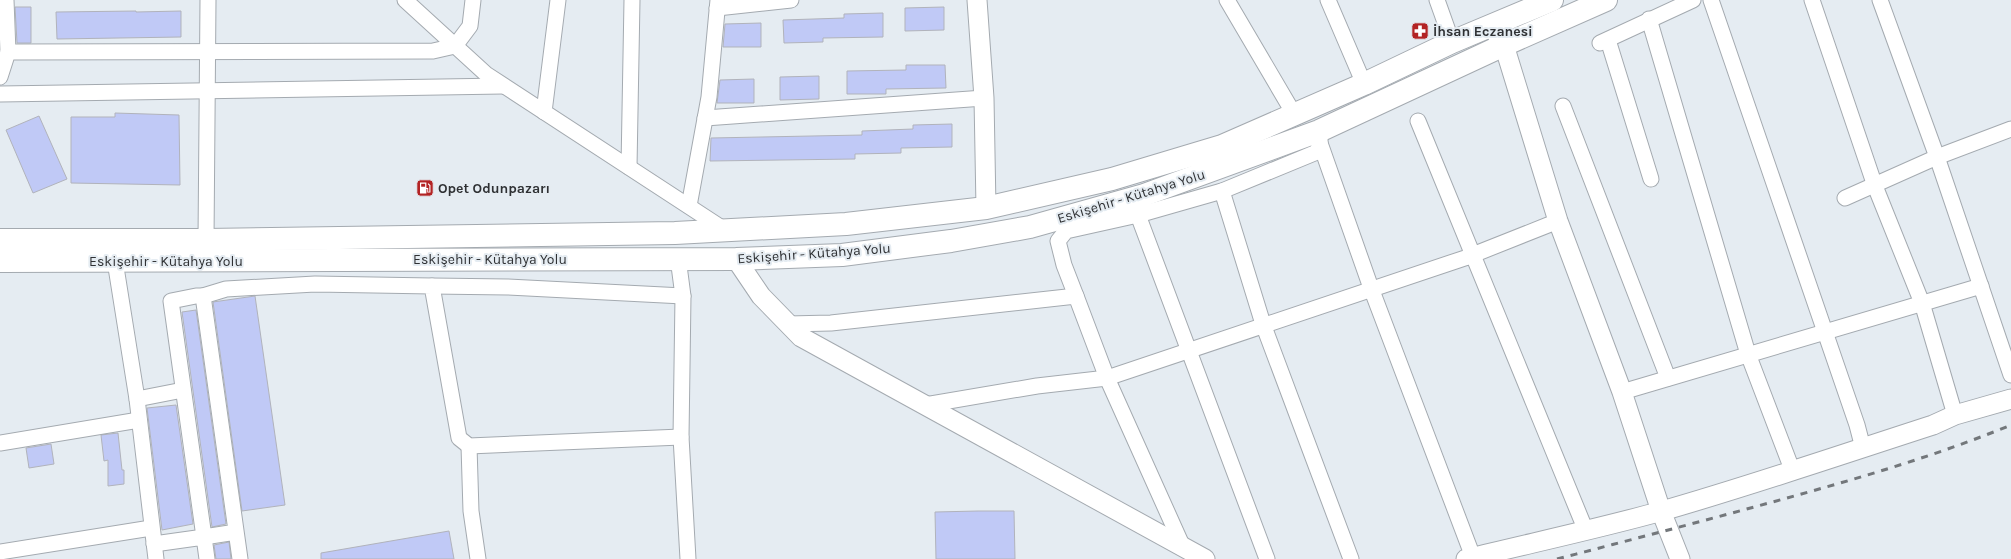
<svg xmlns="http://www.w3.org/2000/svg" width="2011" height="559" font-family="Karla,sans-serif">
	<style>
		.building { fill: #c0c9f6; stroke: #b1b3bb }
		.lines { fill: none; stroke-linecap: round; stroke-linejoin: round }
		.minor-casing { stroke: #a4aab0; stroke-width: 17 }
		.tertiary-casing { stroke: #a4aab0; stroke-width: 21 }
		.trunk-casing { stroke: #a4aab0; stroke-width: 24 }
		.minor { stroke: #fff; stroke-width: 15 }
		.tertiary { stroke: #fff; stroke-width: 19 }
		.trunk { stroke: #fff; stroke-width: 22 }
		.rail { stroke: #73777b; stroke-width: 3; stroke-dasharray: 7 7; stroke-linecap: butt }
		.labels { text-anchor: middle; stroke-width: 4; stroke-linejoin: round; paint-order: stroke }
		.poi-label { font-size: 14px; font-weight: bold; fill: #2f3134; stroke: #e5ecf2; text-anchor: start }
		.street-label { font-size: 14px; fill: #2f3134; stroke: #e5ecf2 }
	</style>
	<rect width="100%" height="100%" fill="#e5ecf2"/>
	<g class="building">
		<path d="M 15,7 L 31,7 L 31,43 L 17,43 Z"/>
		<path d="M 944,7 L 944,30 L 905,31 L 905,8 Z"/>
		<path d="M 136,11 L 136,12 L 181,11 L 181,37 L 57,39 L 56,12 Z"/>
		<path d="M 883,13 L 883,37 L 823,38 L 823,42 L 784,43 L 783,20 L 844,18 L 844,14 Z"/>
		<path d="M 761,23 L 761,47 L 723,47 L 725,24 Z"/>
		<path d="M 906,65 L 945,65 L 946,88 L 886,89 L 886,94 L 847,94 L 847,71 L 906,70 Z"/>
		<path d="M 819,76 L 819,99 L 780,100 L 780,77 Z"/>
		<path d="M 754,79 L 754,103 L 717,103 L 720,80 Z"/>
		<path d="M 115,113 L 179,115 L 180,185 L 71,183 L 71,117 L 115,117 Z"/>
		<path d="M 39,116 L 67,179 L 33,193 L 6,130 Z"/>
		<path d="M 952,124 L 952,147 L 901,148 L 901,153 L 855,154 L 855,159 L 710,161 L 711,138 L 862,135 L 862,131 L 913,129 L 913,125 Z"/>
		<path d="M 255,296 L 285,505 L 242,511 L 213,302 Z"/>
		<path d="M 196,310 L 226,524 L 212,527 L 182,312 Z"/>
		<path d="M 176,405 L 193,524 L 162,530 L 147,408 Z"/>
		<path d="M 118,433 L 122,470 L 124,470 L 124,484 L 108,486 L 108,460 L 104,461 L 101,435 Z"/>
		<path d="M 51,444 L 54,464 L 29,468 L 26,448 Z"/>
		<path d="M 978,511 L 1014,511 L 1015,559 L 936,559 L 935,512 Z"/>
		<path d="M 449,531 L 454,559 L 321,559 L 321,553 Z"/>
		<path d="M 229,542 L 231,559 L 216,559 L 214,545 Z"/>
	</g>
	<g class="lines">
		<defs>
			<g id="minor">
				<path d="M 6,0 L 8,52"/>
				<path d="M 405,0 L 486,74 L 725,230"/>
				<path d="M 1227,0 L 1294,114"/>
				<path d="M 1328,0 L 1364,84"/>
				<path d="M 1437,0 L 1452,42"/>
				<path d="M 1711,0 L 1857,425 L 1863,448"/>
				<path d="M 1812,0 L 1875,186 L 1922,303 L 1955,415"/>
				<path d="M 1880,0 L 1937,157 L 2011,375"/>
				<path d="M 717,8 L 791,0"/>
				<path d="M 1649,19 L 1748,354 L 1793,472"/>
				<path d="M 1608,40 L 1651,179"/>
				<path d="M 1600,43 L 1693,0"/>
				<path d="M 0,77 L 8,52 L 433,51 L 455,46 L 470,26 L 473,0"/>
				<path d="M 0,94 L 503,86"/>
				<path d="M 1563,106 L 1668,378"/>
				<path d="M 544,112 L 558,0"/>
				<path d="M 705,118 L 984,98"/>
				<path d="M 1418,121 L 1586,531"/>
				<path d="M 1320,143 L 1371,288 L 1473,557"/>
				<path d="M 629,167 L 632,0"/>
				<path d="M 1222,191 L 1263,324 L 1351,559"/>
				<path d="M 1845,198 L 1937,157 L 2011,129"/>
				<path d="M 689,206 L 709,97 L 718,0"/>
				<path d="M 1138,215 L 1267,559"/>
				<path d="M 206,240 L 208,0"/>
				<path d="M 678,258 L 683,296 L 681,437 L 688,559"/>
				<path d="M 115,261 L 137,399 L 156,559"/>
				<path d="M 432,286 L 508,287 L 683,296"/>
				<path d="M 203,296 L 226,289 L 315,284 L 432,286 L 459,438 L 469,446 L 681,437"/>
				<path d="M 1076,296 L 1064,265 L 1058,241 L 1066,231 L 1138,215 L 1222,191 L 1317,152 L 1320,143 L 1320,138"/>
				<path d="M 788,324 L 831,323 L 1076,296 L 1107,378 L 1182,545"/>
				<path d="M 1622,392 L 1981,286"/>
				<path d="M 137,399 L 183,390"/>
				<path d="M 925,405 L 1037,386 L 1107,378 L 1465,258 L 1558,221"/>
				<path d="M 0,443 L 139,420"/>
				<path d="M 469,446 L 471,511 L 478,559"/>
				<path d="M 236,532 L 204,537 L 171,301 L 196,296 L 203,296 L 240,559"/>
				<path d="M 154,544 L 204,537 L 207,559"/>
				<path d="M 0,552 L 151,528"/>
			</g>
			<g id="tertiary">
				<path d="M 977,0 L 984,98 L 986,208"/>
				<path d="M 1496,33 L 1504,45 L 1558,221 L 1622,392 L 1661,511 L 1680,559"/>
				<path d="M 736,259 L 761,296 L 801,337 L 1205,559"/>
				<path d="M 1466,559 C 1531,543 1597,529 1662,511 C 1753,485 1843,454 1933,425 L 1955,415 L 2011,399"/>
			</g>
			<g id="trunk">
				<path d="M 0,240 L 206,240 L 675,233 L 846,224 L 986,208 L 1112,179 L 1222,146 L 1364,84 L 1452,42 L 1552,0"/>
				<path d="M 0,261 L 736,259 L 842,255 L 951,241 L 1030,227 L 1144,195 L 1319,131 L 1504,45 L 1606,0"/>
			</g>
		</defs>
		<use href="#minor" class="minor-casing"/>
		<use href="#tertiary" class="tertiary-casing"/>
		<use href="#trunk" class="trunk-casing"/>
		<use href="#minor" class="minor"/>
		<use href="#tertiary" class="tertiary"/>
		<use href="#trunk" class="trunk"/>
		<path class="rail" d="M 1557,559 C 1634,539 1711,519 1787,498 C 1863,477 1938,455 2011,425"/>
	</g>
	<defs>
		<symbol id="pharmacy-square" viewBox="-11 -11 22 22"><rect x="-9" y="-9" width="18" height="18" rx="4" fill="#b32324" stroke="#e5ecf2"/><path d="M-2-6h4v4h4v4h-4v4h-4v-4h-4v-4h4Z" fill="#fff"/></symbol>
		<symbol id="fuel-square" viewBox="-11 -11 22 22"><rect x="-9" y="-9" width="18" height="18" rx="4" fill="#b32324" stroke="#e5ecf2"/><path d="M-5.5-6h7V0h2V4h1.3V-2.5L3-4.5l.8-.8L6-3V5H2.5V1h-1V6h-7ZM-4.2-4.7v3.2H.2V-4.7Z" fill="#fff"/></symbol>
	</defs>
	<g fill-rule="evenodd">
		<use href="#pharmacy-square" x="1410" y="21" width="20" height="20"/>
		<use href="#fuel-square" x="415" y="178" width="20" height="20"/>
	</g>
	<g class="labels">
		<g class="poi-label">
			<text x="1433" y="36">İhsan Eczanesi</text>
			<text x="438" y="193">Opet Odunpazarı</text>
		</g>
		<g class="street-label">
			<text transform="translate(1131 196) rotate(-17)" y="5">Eskişehir - Kütahya Yolu</text>
			<text transform="translate(814 253) rotate(-4)" y="5">Eskişehir - Kütahya Yolu</text>
			<text x="490" y="264">Eskişehir - Kütahya Yolu</text>
			<text x="166" y="266">Eskişehir - Kütahya Yolu</text>
		</g>
	</g>
</svg>
